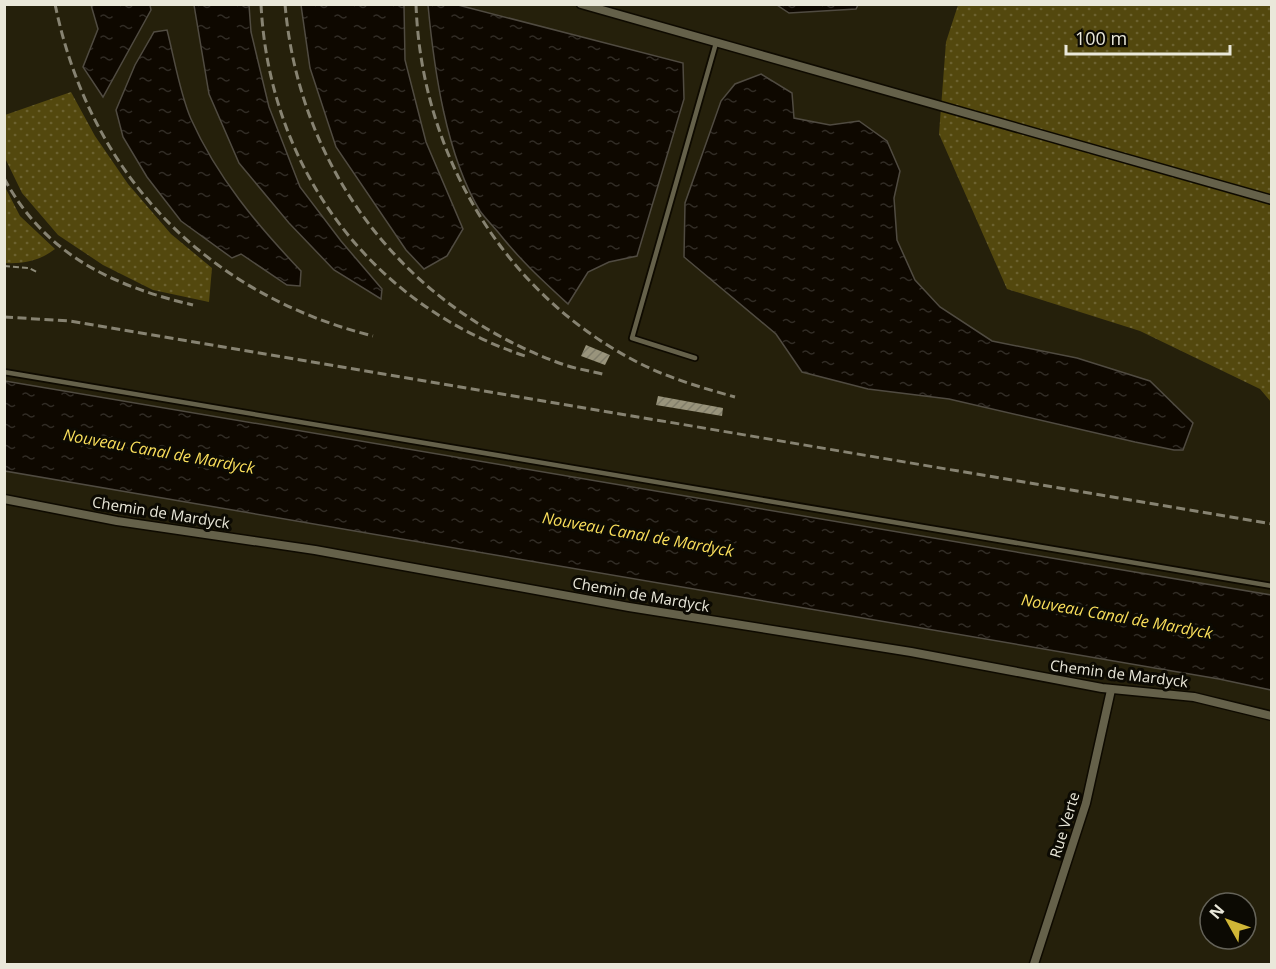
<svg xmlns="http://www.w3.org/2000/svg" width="1276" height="969" font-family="'Open Sans',sans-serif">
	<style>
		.grass { fill: url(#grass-dots) }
		.water { fill: url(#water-ripples); stroke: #504b41; stroke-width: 1.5 }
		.building { fill: url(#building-hatch) }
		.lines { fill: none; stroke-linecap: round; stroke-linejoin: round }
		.service-casing { stroke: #0e0a00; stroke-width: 8 }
		.minor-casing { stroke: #0e0a00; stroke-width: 11 }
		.path { stroke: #8e8b79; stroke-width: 2; stroke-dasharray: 6 3; stroke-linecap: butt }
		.service { stroke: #65614a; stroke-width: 4.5 }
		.minor { stroke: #65614a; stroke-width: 8 }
		.rail { stroke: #878372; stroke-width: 3; stroke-dasharray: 9 4.5; stroke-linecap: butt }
		.labels { text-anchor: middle; stroke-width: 6; stroke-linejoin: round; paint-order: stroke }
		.street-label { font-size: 15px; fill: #eae8da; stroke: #0c0a03 }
		.water-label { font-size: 16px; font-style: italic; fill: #fadf5b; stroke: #0c0a03 }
	</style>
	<defs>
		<pattern id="grass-dots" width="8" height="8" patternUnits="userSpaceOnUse" patternTransform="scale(1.5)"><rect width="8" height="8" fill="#53480e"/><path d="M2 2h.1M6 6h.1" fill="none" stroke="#6c6230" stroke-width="1.8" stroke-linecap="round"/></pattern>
		<pattern id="water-ripples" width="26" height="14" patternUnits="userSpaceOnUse" patternTransform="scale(1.5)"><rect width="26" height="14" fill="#0e0800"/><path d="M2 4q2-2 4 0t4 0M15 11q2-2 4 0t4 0" fill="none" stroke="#312c25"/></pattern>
		<pattern id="building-hatch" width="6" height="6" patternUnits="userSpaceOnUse" patternTransform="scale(1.5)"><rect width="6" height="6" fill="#99947c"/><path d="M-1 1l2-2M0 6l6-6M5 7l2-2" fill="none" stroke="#807d6a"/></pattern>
	</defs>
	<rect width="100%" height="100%" fill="#25200b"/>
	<g class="grass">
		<path d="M 958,5 L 1271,5 L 1271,402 L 1260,389 L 1140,331 L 1007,289 L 939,134 L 946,42 Z"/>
		<path d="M 71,92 L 95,136 L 128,184 L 171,234 L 212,268 L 209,302 L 153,290 L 103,265 L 58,235 L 22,193 L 5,158 L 5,115 Z"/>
		<path d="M 5,187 L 20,216 L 55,249 C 40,261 23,264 5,263 Z"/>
	</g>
	<g class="water">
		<path d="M 91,5 L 150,5 L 151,10 L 103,97 L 83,67 L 98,29 Z"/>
		<path d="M 194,5 L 249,5 L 251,32 L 269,107 L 300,187 L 341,241 L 382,289 L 381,299 L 334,270 L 289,223 L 239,163 L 209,94 Z"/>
		<path d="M 301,5 L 404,5 L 405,60 L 426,142 L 463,229 L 447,256 L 424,269 L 406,250 L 336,147 L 310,68 Z"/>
		<path d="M 428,5 L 458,5 L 683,63 L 684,99 L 637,256 L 609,262 L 588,272 L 568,304 C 542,280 520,260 498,232 C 492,225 485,218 480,211 C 446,155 434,69 428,5 Z"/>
		<path d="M 777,5 L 858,5 L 856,9 L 789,13 Z"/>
		<path d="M 167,30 C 174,57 180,94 191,119 C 217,177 257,225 301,271 L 300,286 L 287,285 L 241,254 L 232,258 L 181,221 L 147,177 L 123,137 L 116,110 L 135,65 L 154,32 Z"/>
		<path d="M 761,74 L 792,93 L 794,118 L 830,125 L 859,121 L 887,141 L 900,171 L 894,198 L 897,240 L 915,280 L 940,307 L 992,341 L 1077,358 L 1150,381 L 1193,423 L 1183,450 L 1174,450 L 1135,442 L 949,399 L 868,389 L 802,372 L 776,334 L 684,257 L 685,203 L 721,101 L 735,84 Z"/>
		<path d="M 5,381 L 1271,595 L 1271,690 L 1219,679 L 5,471 Z"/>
	</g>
	<g class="building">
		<path d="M 586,345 L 610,355 L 605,365 L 581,356 Z"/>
		<path d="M 658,396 L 723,408 L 722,416 L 656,405 Z"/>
	</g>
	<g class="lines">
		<defs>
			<g id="service">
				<path d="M 695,358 L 632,338 L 716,43"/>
				<path d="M 4,372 L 1272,586"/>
			</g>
			<g id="minor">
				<path d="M 581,4 L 1272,200"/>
				<path d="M 4,499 L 117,521 L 315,550 L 629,607 L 911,652 L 1102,688 L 1194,697 L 1272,716"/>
				<path d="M 1034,964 L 1086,803 L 1111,690"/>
			</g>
		</defs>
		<use href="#service" class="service-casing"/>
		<use href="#minor" class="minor-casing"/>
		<path class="path" d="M 4,266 L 29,268 L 37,272"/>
		<use href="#service" class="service"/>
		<use href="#minor" class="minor"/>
		<g class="rail">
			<path d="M 55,4 C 90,174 205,294 373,336"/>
			<path d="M 261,4 C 269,168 371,306 528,357"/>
			<path d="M 285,4 C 299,170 405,308 562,364 C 576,369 591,371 606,375"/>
			<path d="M 416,4 C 421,155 505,296 641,364 C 671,379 703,388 735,397"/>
			<path d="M 4,178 C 45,255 113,286 193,305"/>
			<path d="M 4,317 L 70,321 L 1272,524"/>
		</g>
	</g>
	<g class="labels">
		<g class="street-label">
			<text transform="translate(161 513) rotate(9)" y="5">Chemin de Mardyck</text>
			<text transform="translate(641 595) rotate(10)" y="5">Chemin de Mardyck</text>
			<text transform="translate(1119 674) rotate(7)" y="5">Chemin de Mardyck</text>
			<text transform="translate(1065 825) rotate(-73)" y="5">Rue Verte</text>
		</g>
		<g class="water-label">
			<text transform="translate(159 451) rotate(10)" y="6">Nouveau Canal de Mardyck</text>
			<text transform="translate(638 534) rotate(10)" y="6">Nouveau Canal de Mardyck</text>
			<text transform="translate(1117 616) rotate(10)" y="6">Nouveau Canal de Mardyck</text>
		</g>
	</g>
	<rect width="1276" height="969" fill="none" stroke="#eae8da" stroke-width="12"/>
	<g transform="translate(1228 921) rotate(310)"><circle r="28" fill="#0c0a03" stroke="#656359" stroke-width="1.5"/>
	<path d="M0-4.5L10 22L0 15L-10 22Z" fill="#d1b736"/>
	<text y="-9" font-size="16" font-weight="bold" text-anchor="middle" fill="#eae8da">N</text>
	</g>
	<path d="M1066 45v9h164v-9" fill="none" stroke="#eae8da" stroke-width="3"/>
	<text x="1075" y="45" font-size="18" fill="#eae8da" stroke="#0c0a03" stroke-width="4.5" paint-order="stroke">100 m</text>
</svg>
